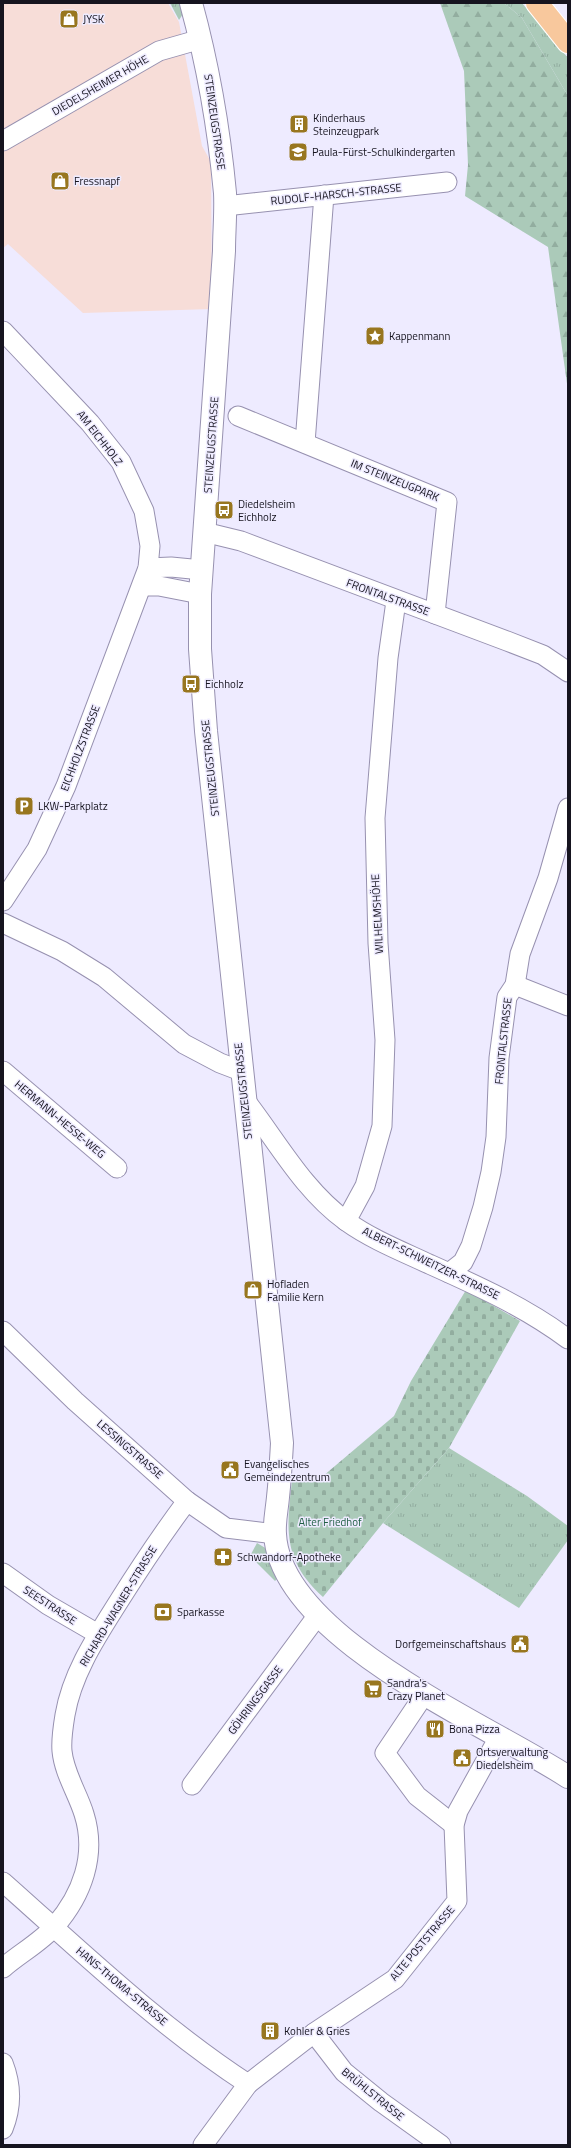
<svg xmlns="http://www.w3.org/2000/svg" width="571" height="2148" font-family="'Titillium Web',sans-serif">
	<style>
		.commercial { fill: #f7ddd8 }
		.grass { fill: url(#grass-tufts) }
		.forest { fill: url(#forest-firs) }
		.cemetery { fill: url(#cemetery-stones) }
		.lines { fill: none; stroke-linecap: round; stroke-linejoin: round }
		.street-casing { stroke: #9791b0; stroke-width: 21 }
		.secondary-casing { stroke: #9791b0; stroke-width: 24 }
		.primary-casing { stroke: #fff; stroke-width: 24 }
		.street { stroke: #fff; stroke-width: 19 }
		.secondary { stroke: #fff; stroke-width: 22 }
		.primary { stroke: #f8c89d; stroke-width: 22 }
		.labels { text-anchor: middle; stroke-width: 3; stroke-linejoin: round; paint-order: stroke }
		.poi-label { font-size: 11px; fill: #16141f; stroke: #eeebff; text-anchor: start }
		.street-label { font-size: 11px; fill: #16141f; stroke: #eeebff }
		.park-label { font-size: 11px; fill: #1f5e43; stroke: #eeebff }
	</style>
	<defs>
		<pattern id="grass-tufts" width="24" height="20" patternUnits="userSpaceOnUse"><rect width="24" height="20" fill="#abcab9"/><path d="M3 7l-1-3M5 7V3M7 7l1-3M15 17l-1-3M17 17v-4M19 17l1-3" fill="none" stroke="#92ad9f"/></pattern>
		<pattern id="forest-firs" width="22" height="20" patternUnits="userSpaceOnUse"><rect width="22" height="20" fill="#abcab9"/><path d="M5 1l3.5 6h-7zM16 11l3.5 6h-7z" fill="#92ad9f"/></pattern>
		<pattern id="cemetery-stones" width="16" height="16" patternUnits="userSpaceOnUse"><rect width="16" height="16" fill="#abcab9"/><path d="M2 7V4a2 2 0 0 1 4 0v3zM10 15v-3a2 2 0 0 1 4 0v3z" fill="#92ad9f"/></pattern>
	</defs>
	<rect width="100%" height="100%" fill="#eeebff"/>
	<path class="commercial" d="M 3,3 L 168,3 L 179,22 L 202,146 L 211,162 L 212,309 L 83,313 L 8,244 L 3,248 Z"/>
	<g class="grass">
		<path d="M 170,3 L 183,3 L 185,11 L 179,20 Z"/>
		<path d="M 504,3 L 522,3 L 568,58 L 568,96 L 522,18 Z"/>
		<path d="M 449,1448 L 527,1496 L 568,1526 L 568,1540 L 519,1608 L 383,1523 Z"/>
		<path d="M 257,1543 L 267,1549 L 279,1577 L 275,1581 L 250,1556 Z"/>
	</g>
	<path class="forest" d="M 440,3 L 504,3 L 522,18 L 568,96 L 568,391 L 548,247 L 465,196 L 468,165 L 464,71 Z"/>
	<path class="cemetery" d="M 466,1290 L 520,1321 L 449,1448 L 383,1523 L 323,1597 C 283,1561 286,1530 292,1481 L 316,1482 L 394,1416 L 411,1381 Z"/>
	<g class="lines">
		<defs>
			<g id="street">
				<path d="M 3,141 L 159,51 L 201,39"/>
				<path d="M 225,206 L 447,182"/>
				<path d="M 3,331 L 90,423 L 121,462 L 144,511 L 150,546 L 148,568 L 66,786 L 37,849 L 3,901"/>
				<path d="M 238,416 L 447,502 L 435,614"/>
				<path d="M 305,443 L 324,195"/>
				<path d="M 204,532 L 241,541 L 507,641 L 543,655 L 568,672"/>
				<path d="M 148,568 L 171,567 L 202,570"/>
				<path d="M 142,586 L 159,586 L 200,594"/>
				<path d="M 3,923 L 62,951 L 104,977 L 184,1044 L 220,1063 L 241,1071"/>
				<path d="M 515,985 L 568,1006"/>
				<path d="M 3,1071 L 117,1168"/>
				<path d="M 245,1100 C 277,1141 303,1190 346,1221 C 371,1239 401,1251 429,1264 C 478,1286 525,1307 568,1339"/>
				<path d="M 346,1221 L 365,1186 L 382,1126 L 385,1040 L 378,943 L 375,818 L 388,658 L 396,601"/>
				<path d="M 449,1273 L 463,1262 L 471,1246 L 483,1207 L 491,1172 L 496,1137 L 499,1058 L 507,997 L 515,985 L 520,954 L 548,878 L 568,808"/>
				<path d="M 3,1331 L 75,1401 L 187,1501 L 226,1528 L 275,1534"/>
				<path d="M 3,1573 L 48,1605 L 98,1634"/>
				<path d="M 424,1695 L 385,1753 L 417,1796 L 454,1825"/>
				<path d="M 192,1785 L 318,1615"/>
				<path d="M 3,1882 C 82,1952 159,2026 248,2084"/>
				<path d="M 3,1968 C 19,1954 41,1942 55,1926 C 82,1895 97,1855 84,1814 C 78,1794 64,1773 62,1751 C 61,1740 63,1727 65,1715 C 72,1673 97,1636 119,1601 C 141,1566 163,1533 187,1501"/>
				<path d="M 314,2033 L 344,2072 L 381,2102 L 441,2145"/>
				<path d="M 3,2063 C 12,2086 12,2107 3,2129"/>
				<path d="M 203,2145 L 248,2084 L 314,2033 L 395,1979 L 457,1901 L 454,1825 L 458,1811 L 499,1737"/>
			</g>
			<path id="secondary" d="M 191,3 C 208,65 219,129 225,193 C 226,212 224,232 224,251 L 200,594 L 200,649 L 206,731 L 282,1443 C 281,1461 280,1479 278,1497 C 277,1509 274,1522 275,1534 C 280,1638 491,1726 568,1777"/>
			<path id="primary" d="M 537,3 L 568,42"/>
		</defs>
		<use href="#street" class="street-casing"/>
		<use href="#secondary" class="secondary-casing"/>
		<use href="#primary" class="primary-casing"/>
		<use href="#street" class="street"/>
		<use href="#secondary" class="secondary"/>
		<use href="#primary" class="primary"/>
	</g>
	<defs>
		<symbol id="shop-square" viewBox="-11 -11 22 22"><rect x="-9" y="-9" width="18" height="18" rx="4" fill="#98761f" stroke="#eeebff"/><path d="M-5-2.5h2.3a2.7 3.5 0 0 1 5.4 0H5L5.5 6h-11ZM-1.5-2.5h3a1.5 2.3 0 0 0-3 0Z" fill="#fff"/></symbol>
		<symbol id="building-square" viewBox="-11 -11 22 22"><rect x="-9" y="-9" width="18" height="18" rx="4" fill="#98761f" stroke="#eeebff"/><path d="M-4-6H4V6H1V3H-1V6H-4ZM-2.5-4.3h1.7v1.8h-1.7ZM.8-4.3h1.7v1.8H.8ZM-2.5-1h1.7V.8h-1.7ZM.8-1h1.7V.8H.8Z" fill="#fff"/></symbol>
		<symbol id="school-square" viewBox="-11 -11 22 22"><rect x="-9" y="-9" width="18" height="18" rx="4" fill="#98761f" stroke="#eeebff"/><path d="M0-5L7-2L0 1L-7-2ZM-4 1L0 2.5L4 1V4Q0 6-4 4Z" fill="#fff"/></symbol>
		<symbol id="sight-square" viewBox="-11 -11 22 22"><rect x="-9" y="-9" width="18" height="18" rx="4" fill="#98761f" stroke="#eeebff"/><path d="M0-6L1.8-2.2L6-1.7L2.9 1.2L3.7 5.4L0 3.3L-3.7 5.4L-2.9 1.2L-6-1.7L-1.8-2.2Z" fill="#fff"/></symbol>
		<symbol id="bus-square" viewBox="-11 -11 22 22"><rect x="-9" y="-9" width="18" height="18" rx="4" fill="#98761f" stroke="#eeebff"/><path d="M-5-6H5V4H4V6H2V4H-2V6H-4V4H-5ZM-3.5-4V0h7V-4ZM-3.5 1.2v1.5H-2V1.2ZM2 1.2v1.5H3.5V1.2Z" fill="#fff"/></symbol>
		<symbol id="parking-square" viewBox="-11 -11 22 22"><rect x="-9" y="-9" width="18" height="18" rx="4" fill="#98761f" stroke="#eeebff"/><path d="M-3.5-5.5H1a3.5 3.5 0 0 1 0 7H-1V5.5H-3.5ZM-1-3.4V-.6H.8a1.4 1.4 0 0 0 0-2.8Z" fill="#fff"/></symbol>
		<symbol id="civic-square" viewBox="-11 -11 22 22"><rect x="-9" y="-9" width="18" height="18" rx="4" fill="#98761f" stroke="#eeebff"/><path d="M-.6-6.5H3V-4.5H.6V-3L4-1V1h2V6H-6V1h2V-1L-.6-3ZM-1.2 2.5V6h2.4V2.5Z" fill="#fff"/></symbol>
		<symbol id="pharmacy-square" viewBox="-11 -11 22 22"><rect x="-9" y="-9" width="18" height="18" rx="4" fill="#98761f" stroke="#eeebff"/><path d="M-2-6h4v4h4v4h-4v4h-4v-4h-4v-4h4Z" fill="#fff"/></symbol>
		<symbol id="bank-square" viewBox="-11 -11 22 22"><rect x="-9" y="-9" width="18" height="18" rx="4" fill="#98761f" stroke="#eeebff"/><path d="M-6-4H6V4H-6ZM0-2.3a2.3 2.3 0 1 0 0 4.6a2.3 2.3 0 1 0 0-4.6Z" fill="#fff"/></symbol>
		<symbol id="supermarket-square" viewBox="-11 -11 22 22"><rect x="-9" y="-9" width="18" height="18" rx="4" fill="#98761f" stroke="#eeebff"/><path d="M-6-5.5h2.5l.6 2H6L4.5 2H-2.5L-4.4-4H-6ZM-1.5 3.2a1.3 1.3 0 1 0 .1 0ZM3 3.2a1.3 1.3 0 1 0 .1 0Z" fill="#fff"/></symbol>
		<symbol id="restaurant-square" viewBox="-11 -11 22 22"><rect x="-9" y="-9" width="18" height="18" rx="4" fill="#98761f" stroke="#eeebff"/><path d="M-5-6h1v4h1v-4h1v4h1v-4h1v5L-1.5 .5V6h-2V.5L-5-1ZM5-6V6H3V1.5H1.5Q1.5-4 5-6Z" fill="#fff"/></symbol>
	</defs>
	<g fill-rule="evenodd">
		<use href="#shop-square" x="58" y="8" width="22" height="22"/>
		<use href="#building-square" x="288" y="113" width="22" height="22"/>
		<use href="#school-square" x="287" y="141" width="22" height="22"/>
		<use href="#shop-square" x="49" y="170" width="22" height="22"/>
		<use href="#sight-square" x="364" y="325" width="22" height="22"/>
		<use href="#bus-square" x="213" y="499" width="22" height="22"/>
		<use href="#bus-square" x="180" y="673" width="22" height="22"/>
		<use href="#parking-square" x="13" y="795" width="22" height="22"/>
		<use href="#shop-square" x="242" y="1279" width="22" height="22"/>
		<use href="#civic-square" x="219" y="1459" width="22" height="22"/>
		<use href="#pharmacy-square" x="212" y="1546" width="22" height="22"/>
		<use href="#bank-square" x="152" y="1601" width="22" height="22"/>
		<use href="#civic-square" x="509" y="1633" width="22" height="22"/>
		<use href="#supermarket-square" x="362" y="1678" width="22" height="22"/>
		<use href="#restaurant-square" x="424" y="1718" width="22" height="22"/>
		<use href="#civic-square" x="451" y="1747" width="22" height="22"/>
		<use href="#building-square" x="259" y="2020" width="22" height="22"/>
	</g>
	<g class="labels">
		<g class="poi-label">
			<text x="83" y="23">JYSK</text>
			<text x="313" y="122">Kinderhaus<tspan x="313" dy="13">Steinzeugpark</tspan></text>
			<text x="312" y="156">Paula-Fürst-Schulkindergarten</text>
			<text x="74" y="185">Fressnapf</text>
			<text x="389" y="340">Kappenmann</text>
			<text x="238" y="508">Diedelsheim<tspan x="238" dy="13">Eichholz</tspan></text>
			<text x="205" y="688">Eichholz</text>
			<text x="38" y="810">LKW-Parkplatz</text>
			<text x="267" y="1288">Hofladen<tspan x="267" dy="13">Familie Kern</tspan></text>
			<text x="244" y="1468">Evangelisches<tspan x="244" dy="13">Gemeindezentrum</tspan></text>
			<text x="237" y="1561">Schwandorf-Apotheke</text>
			<text x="177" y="1616">Sparkasse</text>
			<text x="506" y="1648" text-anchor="end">Dorfgemeinschaftshaus</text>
			<text x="387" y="1687">Sandra's<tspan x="387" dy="13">Crazy Planet</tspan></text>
			<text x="449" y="1733">Bona Pizza</text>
			<text x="476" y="1756">Ortsverwaltung<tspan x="476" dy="13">Diedelsheim</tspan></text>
			<text x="284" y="2035">Kohler &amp; Gries</text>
		</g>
		<g class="street-label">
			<text transform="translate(100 85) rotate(-30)" y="4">DIEDELSHEIMER HÖHE</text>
			<text transform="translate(215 122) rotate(82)" y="4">STEINZEUGSTRASSE</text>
			<text transform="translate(336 194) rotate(-6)" y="4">RUDOLF-HARSCH-STRASSE</text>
			<text transform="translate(100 438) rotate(52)" y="4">AM EICHHOLZ</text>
			<text transform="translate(211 445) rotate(-86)" y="4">STEINZEUGSTRASSE</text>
			<text transform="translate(395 480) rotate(22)" y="4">IM STEINZEUGPARK</text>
			<text transform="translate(388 597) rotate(20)" y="4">FRONTALSTRASSE</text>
			<text transform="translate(80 748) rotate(-69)" y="4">EICHHOLZSTRASSE</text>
			<text transform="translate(210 768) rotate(-96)" y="4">STEINZEUGSTRASSE</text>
			<text transform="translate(377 914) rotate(-93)" y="4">WILHELMSHÖHE</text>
			<text transform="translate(503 1041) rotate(-84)" y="4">FRONTALSTRASSE</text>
			<text transform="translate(243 1091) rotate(-96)" y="4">STEINZEUGSTRASSE</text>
			<text transform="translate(60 1119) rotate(40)" y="4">HERMANN-HESSE-WEG</text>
			<text transform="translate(431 1263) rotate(26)" y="4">ALBERT-SCHWEITZER-STRASSE</text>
			<text transform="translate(130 1449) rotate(41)" y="4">LESSINGSTRASSE</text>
			<text transform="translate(50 1605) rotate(33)" y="4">SEESTRASSE</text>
			<text transform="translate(118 1606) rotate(-59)" y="4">RICHARD-WAGNER-STRASSE</text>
			<text transform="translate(255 1700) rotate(-53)" y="4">GÖHRINGSGASSE</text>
			<text transform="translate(422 1943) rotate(-50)" y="4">ALTE POSTSTRASSE</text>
			<text transform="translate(122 1986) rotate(40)" y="4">HANS-THOMA-STRASSE</text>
			<text transform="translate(373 2094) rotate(39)" y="4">BRÜHLSTRASSE</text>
		</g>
		<g class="park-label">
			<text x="330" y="1526">Alter Friedhof</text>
		</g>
	</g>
	<rect width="571" height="2148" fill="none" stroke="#16141f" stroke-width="8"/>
</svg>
